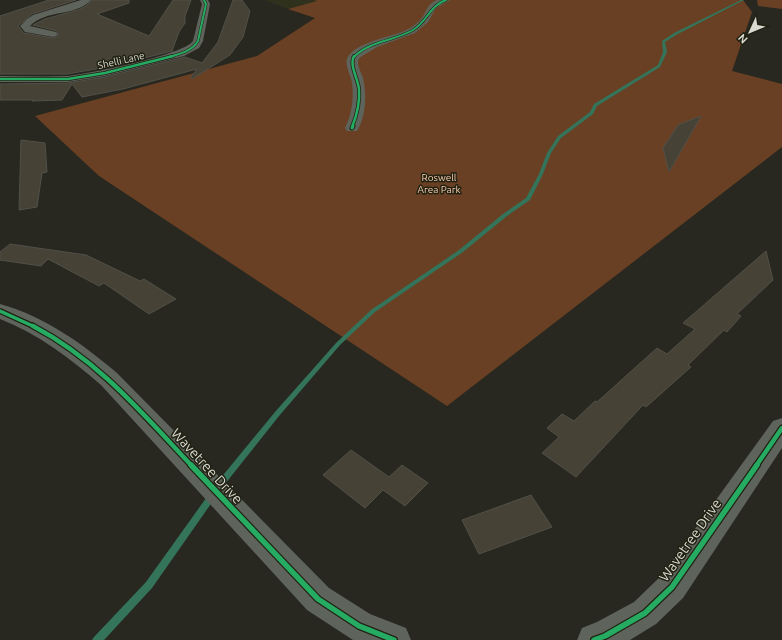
<svg xmlns="http://www.w3.org/2000/svg" width="782" height="640" font-family="Ubuntu,sans-serif">
	<style>
		.built { fill: #30311d }
		.green { fill: #694023 }
		.lines { fill: none; stroke-linecap: round; stroke-linejoin: round }
		.stream { fill: #34745b; fill-rule: evenodd }
		.building { fill: #464235; stroke: #515049 }
		.street { fill: #5e635b; fill-rule: evenodd }
		.cycleway-far5-casing { stroke: #212213; stroke-width: 3 }
		.cycleway-far4-casing { stroke: #212213; stroke-width: 4 }
		.cycleway-far3-casing { stroke: #212213; stroke-width: 5 }
		.cycleway-far2-casing { stroke: #212213; stroke-width: 6 }
		.cycleway-far1-casing { stroke: #212213; stroke-width: 7 }
		.cycleway-casing { stroke: #212213; stroke-width: 8 }
		.cycleway-far5 { stroke: #26ab63; stroke-width: 2 }
		.cycleway-far4 { stroke: #26ab63; stroke-width: 2.5 }
		.cycleway-far3 { stroke: #26ab63; stroke-width: 3 }
		.cycleway-far2 { stroke: #26ab63; stroke-width: 3.5 }
		.cycleway-far1 { stroke: #26ab63; stroke-width: 4.5 }
		.cycleway { stroke: #26ab63; stroke-width: 5.5 }
		.labels { text-anchor: middle; stroke-width: 3; stroke-linejoin: round; paint-order: stroke }
		.far-street-label { font-size: 10px; fill: #dadad1; stroke: #212213 }
		.far-park-label { font-size: 10px; fill: #fccdae; stroke: #212213 }
		.near-street-label { font-size: 14px; fill: #dadad1; stroke: #212213 }
	</style>
	<rect width="100%" height="100%" fill="#282820"/>
	<path class="built" d="M 264,0 L 323,0 L 288,9 Z"/>
	<g class="green">
		<path d="M 314,0 L 743,0 L 752,12 L 732,71 L 782,84 L 782,147 L 447,406 L 99,176 L 35,116 L 257,56 L 315,18 L 288,9 L 317,1 Z"/>
		<path d="M 757,0 L 782,0 L 782,9 L 758,6 Z"/>
	</g>
	<g class="lines">
		<g class="stream">
			<path d="M 741,0 L 744,0 L 676,35 L 665,42 L 667,52 L 660,67 L 597,106 L 593,114 L 561,138 L 551,153 L 543,174 L 530,200 L 507,216 L 463,252 L 375,312 L 340,345 L 279,416 L 221,489 L 218,490 L 215,489 L 214,487 L 215,485 L 275,412 L 336,343 L 371,310 L 459,250 L 503,214 L 526,198 L 539,174 L 547,153 L 558,136 L 590,112 L 594,104 L 658,65 L 663,52 L 662,41 L 674,33 Z"/>
			<path d="M 212,493 L 215,494 L 216,496 L 215,498 L 152,588 L 104,640 L 92,640 L 94,637 L 146,582 L 209,494 Z"/>
		</g>
	</g>
	<g class="building">
		<path d="M 49,0 L 76,0 L 32,14 L 18,26 L 24,33 L 53,38 L 59,35 L 57,31 L 33,25 L 45,19 L 78,10 L 86,6 L 92,0 L 129,0 L 129,3 L 97,14 L 149,36 L 173,0 L 191,0 L 185,16 L 185,23 L 179,32 L 172,51 L 113,66 L 67,74 L 0,74 L 0,16 Z"/>
		<path d="M 233,0 L 242,0 L 250,11 L 243,37 L 230,55 L 192,79 L 191,77 L 197,69 L 123,89 L 82,97 L 72,84 L 62,100 L 32,101 L 33,100 L 0,100 L 0,84 L 68,83 L 105,77 L 185,57 L 202,63 L 218,42 Z"/>
		<path d="M 701,116 L 669,172 L 663,148 L 678,125 Z"/>
		<path d="M 21,140 L 45,143 L 47,172 L 42,173 L 37,207 L 19,210 Z"/>
		<path d="M 10,244 L 86,255 L 140,281 L 144,279 L 176,299 L 149,314 L 104,283 L 99,286 L 48,259 L 41,266 L 0,260 L 0,252 Z"/>
		<path d="M 766,251 L 773,280 L 737,314 L 741,316 L 727,332 L 724,330 L 688,365 L 691,367 L 646,407 L 643,405 L 576,477 L 542,453 L 559,437 L 547,428 L 562,414 L 574,421 L 595,401 L 597,402 L 657,348 L 667,354 L 695,329 L 683,323 Z"/>
		<path d="M 351,450 L 389,477 L 402,465 L 428,483 L 405,506 L 383,490 L 365,508 L 323,475 Z"/>
		<path d="M 531,495 L 552,527 L 479,554 L 462,520 Z"/>
	</g>
	<g class="lines">
		<g class="street">
			<path d="M 81,0 L 91,0 C 76,17 46,9 30,26 L 56,32 L 58,34 L 56,36 L 53,37 L 25,32 L 20,26 L 27,19 L 33,15 Z"/>
			<path d="M 200,0 L 208,0 L 210,4 L 203,41 L 199,48 L 184,56 L 105,76 L 68,82 L 0,82 L 0,76 C 22,76 45,77 67,76 C 87,74 184,55 193,41 L 202,4 Z"/>
			<path d="M 437,0 L 450,0 L 436,8 L 428,22 L 415,33 L 377,47 L 359,58 C 356,65 361,71 363,78 C 367,95 366,117 357,131 L 347,131 L 345,128 C 352,114 354,98 352,83 C 351,76 345,66 347,59 C 353,43 390,37 404,31 C 411,28 419,23 423,16 C 427,9 429,3 437,0 Z"/>
			<path d="M 0,304 C 44,316 83,344 117,373 L 329,588 L 370,614 L 406,628 L 411,640 L 353,640 L 307,610 L 101,385 C 70,358 38,334 0,319 Z"/>
			<path d="M 782,418 L 782,448 L 683,598 L 656,624 L 630,640 L 577,640 L 582,628 L 597,622 L 634,602 L 661,576 L 773,421 Z"/>
		</g>
		<defs>
			<g id="cycleway-far5">
				<path d="M 169,57 C 180,54 192,51 198,41 L 206,4 L 204,0"/>
				<path d="M 354,57 C 369,41 394,41 413,30 C 427,22 430,5 446,0"/>
			</g>
			<g id="cycleway-far4">
				<path d="M 0,79 L 68,79 L 105,73 L 173,56"/>
				<path d="M 352,127 C 357,115 360,102 359,89 C 358,79 349,65 354,56"/>
			</g>
			<path id="cycleway-far3" d="M 352,128 L 353,126"/>
			<path id="cycleway-far2" d="M 0,311 L 35,327"/>
			<g id="cycleway-far1">
				<path d="M 33,326 C 98,360 142,413 192,466"/>
				<path d="M 756,466 L 782,428"/>
			</g>
			<g id="cycleway">
				<path d="M 191,465 L 318,599 L 359,626 L 394,640"/>
				<path d="M 594,640 L 605,636 L 645,613 L 672,587 L 757,465"/>
			</g>
		</defs>
		<use href="#cycleway-far5" class="cycleway-far5-casing"/>
		<use href="#cycleway-far4" class="cycleway-far4-casing"/>
		<use href="#cycleway-far3" class="cycleway-far3-casing"/>
		<use href="#cycleway-far2" class="cycleway-far2-casing"/>
		<use href="#cycleway-far1" class="cycleway-far1-casing"/>
		<use href="#cycleway" class="cycleway-casing"/>
		<use href="#cycleway-far5" class="cycleway-far5"/>
		<use href="#cycleway-far4" class="cycleway-far4"/>
		<use href="#cycleway-far3" class="cycleway-far3"/>
		<use href="#cycleway-far2" class="cycleway-far2"/>
		<use href="#cycleway-far1" class="cycleway-far1"/>
		<use href="#cycleway" class="cycleway"/>
	</g>
	<g class="labels">
		<g class="far-street-label">
			<text transform="translate(121 60) rotate(-13)" y="4">Shelli Lane</text>
		</g>
		<g class="far-park-label">
			<text x="439" y="181">Roswell<tspan x="439" dy="12">Area Park</tspan></text>
		</g>
		<g class="near-street-label">
			<text transform="translate(207 466) rotate(47)" y="5">Wavetree Drive</text>
			<text transform="translate(690 540) rotate(-55)" y="5">Wavetree Drive</text>
		</g>
	</g>
	<g transform="translate(750 32) rotate(226)" stroke="#212213" stroke-width="3" paint-order="stroke">
	<path d="M0-3L7 15L0 10L-7 15Z" fill="#dadad1"/>
	<text y="-6" font-size="11" font-weight="bold" text-anchor="middle" fill="#dadad1">N</text>
	</g>
</svg>
